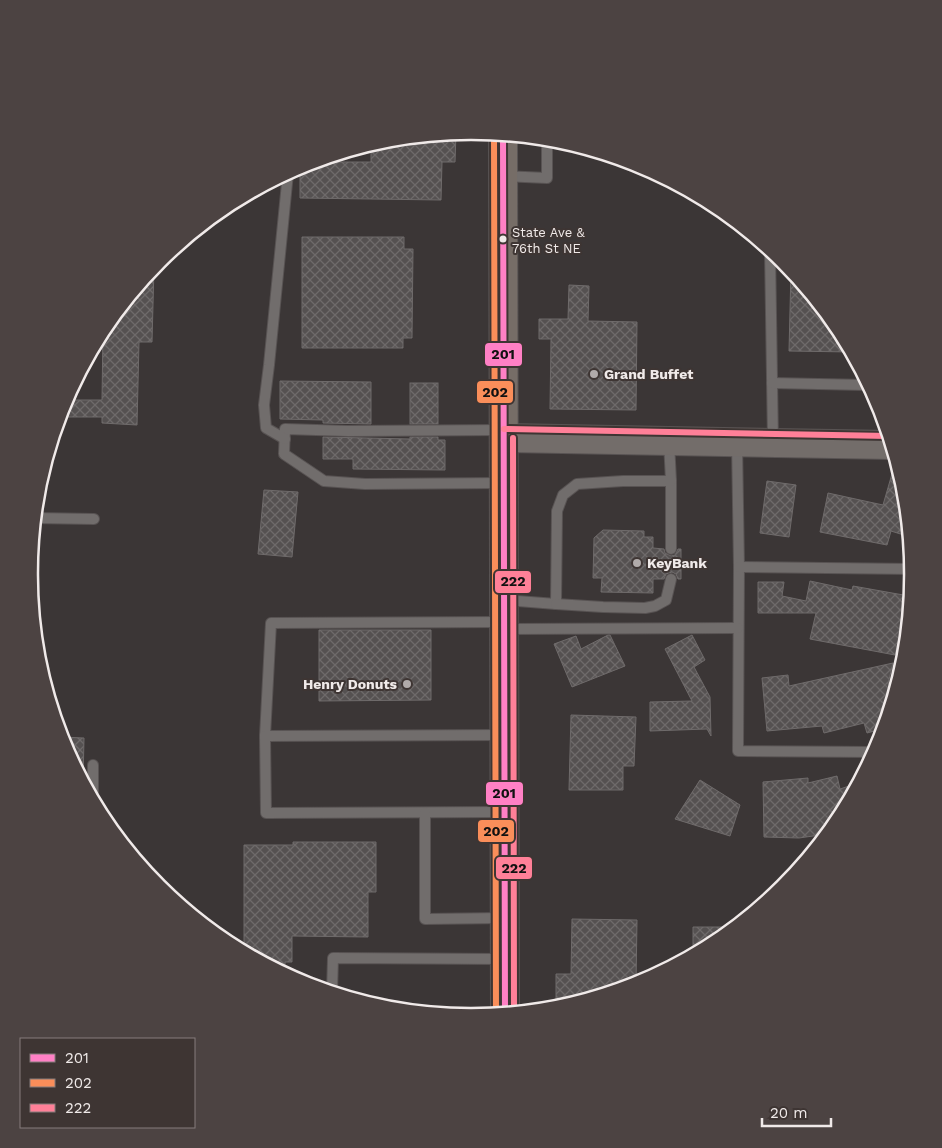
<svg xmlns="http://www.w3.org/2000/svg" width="942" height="1148" font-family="'Work Sans',sans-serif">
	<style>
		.building { fill: url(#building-cross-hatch); stroke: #6f6b6b }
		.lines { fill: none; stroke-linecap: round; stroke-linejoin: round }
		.lane-casing { stroke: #585353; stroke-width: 12 }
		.secondary-casing { stroke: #585353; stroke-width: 30 }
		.primary-casing { stroke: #585353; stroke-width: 30 }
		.lane { stroke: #716d6c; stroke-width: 10 }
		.secondary { stroke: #736d6a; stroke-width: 28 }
		.primary { stroke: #766d67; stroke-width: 28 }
		.bus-1-casing { stroke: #3e3533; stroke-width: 10 }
		.bus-2-casing { stroke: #3e3533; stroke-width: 10 }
		.bus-3-casing { stroke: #3e3533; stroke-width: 10 }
		.bus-1 { stroke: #ff80c5; stroke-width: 6 }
		.bus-2 { stroke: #fa8e5a; stroke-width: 6 }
		.bus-3 { stroke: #ff8098; stroke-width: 6 }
		.bus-dot { fill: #f0eae9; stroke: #3e3533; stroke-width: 2 }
		.poi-dot { fill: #b1abaa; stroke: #3e3533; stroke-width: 2 }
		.labels { text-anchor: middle; stroke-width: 4; stroke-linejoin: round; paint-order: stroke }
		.bus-label { font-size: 13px; fill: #f0eae9; stroke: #3e3533; text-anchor: start }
		.poi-label { font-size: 14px; font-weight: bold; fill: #f0eae9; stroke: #3e3533; text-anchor: start }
		.rim { fill: none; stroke: #f0eae9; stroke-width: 2.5 }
		.line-badge { stroke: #3e3533; stroke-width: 2 }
		.pale-badge-label { font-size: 14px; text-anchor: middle; font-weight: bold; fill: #111 }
	</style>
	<defs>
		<pattern id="building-cross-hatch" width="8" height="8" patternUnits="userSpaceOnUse" patternTransform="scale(1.25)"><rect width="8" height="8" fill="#555151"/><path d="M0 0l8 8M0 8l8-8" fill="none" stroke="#6e6a6a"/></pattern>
	</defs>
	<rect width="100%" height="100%" fill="#3b3636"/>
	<g class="building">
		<path d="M 456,133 L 455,162 L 442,162 L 441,200 L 300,198 L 300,166 L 302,165 L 313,162 L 371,162 L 371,144 L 385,140 Z"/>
		<path d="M 302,237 L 404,237 L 404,249 L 413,249 L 412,338 L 403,338 L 403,348 L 302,348 Z"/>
		<path d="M 154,267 L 152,342 L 139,342 L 137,425 L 102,423 L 102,417 L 59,417 L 65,400 L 102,400 L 103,329 Z"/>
		<path d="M 791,270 L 839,329 L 851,352 L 789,351 Z"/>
		<path d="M 569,285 L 589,286 L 588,321 L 637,322 L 636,410 L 550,409 L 551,339 L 539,339 L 539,319 L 568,319 Z"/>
		<path d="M 280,381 L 371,382 L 371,424 L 323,423 L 323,420 L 280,419 Z"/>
		<rect x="410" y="383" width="28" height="41"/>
		<path d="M 323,437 L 410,439 L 410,437 L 438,437 L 438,440 L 445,440 L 445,470 L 353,469 L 353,459 L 323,459 Z"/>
		<path d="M 896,460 L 905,488 L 910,537 L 891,531 L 887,545 L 820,532 L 828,493 L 883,505 Z"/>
		<path d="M 767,481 L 796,485 L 789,537 L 760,533 Z"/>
		<path d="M 264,490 L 298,492 L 292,557 L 258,554 Z"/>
		<path d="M 603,530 L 644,531 L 644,537 L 653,537 L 653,548 L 664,549 L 665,553 L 671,556 L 675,555 L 678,549 L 681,549 L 681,579 L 678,579 L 676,574 L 672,572 L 666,574 L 664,579 L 653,579 L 653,593 L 601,592 L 602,578 L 593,578 L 594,538 Z"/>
		<path d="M 810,581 L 852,590 L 853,586 L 909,596 L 895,655 L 810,639 L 816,613 L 758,613 L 758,582 L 784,582 L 782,596 L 806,601 Z"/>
		<path d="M 319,630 L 431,630 L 431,700 L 319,701 Z"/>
		<path d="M 608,635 L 610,635 L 625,666 L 572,687 L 554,644 L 576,636 L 581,649 Z"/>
		<path d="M 692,635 L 705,660 L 694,667 L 710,697 L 711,736 L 707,729 L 650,731 L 650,702 L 692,701 L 665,649 Z"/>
		<path d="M 893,663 L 888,684 L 899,681 L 885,726 L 882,729 L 867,733 L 864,723 L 824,733 L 822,726 L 767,731 L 762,678 L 788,675 L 789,686 Z"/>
		<path d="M 571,715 L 636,717 L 634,766 L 623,766 L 623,790 L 569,790 Z"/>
		<path d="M 61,737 L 84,738 L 83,783 L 62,743 Z"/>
		<path d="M 837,776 L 840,789 L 858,783 L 839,820 L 827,834 L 799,838 L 764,837 L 763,782 L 808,778 L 808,783 Z"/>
		<path d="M 700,780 L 740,805 L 730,836 L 675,819 Z"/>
		<path d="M 293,842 L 376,842 L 376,892 L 368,892 L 368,937 L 292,936 L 292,962 L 285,962 L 285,973 L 244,952 L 244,845 L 293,845 Z"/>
		<path d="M 572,919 L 637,920 L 636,984 L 556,1008 L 556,974 L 571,974 Z"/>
		<path d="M 693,927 L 734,927 L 716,942 L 693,954 Z"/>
	</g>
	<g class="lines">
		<defs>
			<g id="lane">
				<path d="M 504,176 L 547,178 L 547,139"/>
				<path d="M 770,250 L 773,442"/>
				<path d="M 772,383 L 865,385 L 870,387"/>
				<path d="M 503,430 L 348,431 L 285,429 L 284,454 L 324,481 L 365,484 L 503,483"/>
				<path d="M 285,439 L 266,428 L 264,405 L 269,365 L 288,173"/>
				<path d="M 737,443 L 739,567 L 738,751 L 875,752"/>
				<path d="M 671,481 L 671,549"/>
				<path d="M 34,518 L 94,519"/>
				<path d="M 739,567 L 913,569"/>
				<path d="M 506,600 L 556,604 L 557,511 L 563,495 L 577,484 L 623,481 L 671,481 L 669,442"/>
				<path d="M 556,604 L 603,607 L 645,608 L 655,606 L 666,600 L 671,579"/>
				<path d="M 505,629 L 738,628"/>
				<path d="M 265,736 L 271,623 L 503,622"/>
				<path d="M 93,800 L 93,765"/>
				<path d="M 502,812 L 266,813 L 265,736 L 504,735"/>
				<path d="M 425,813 L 425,919 L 503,918"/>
				<path d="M 332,992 L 333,958 L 503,959"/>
			</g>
			<path id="secondary" d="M 504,438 L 892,445"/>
			<path id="primary" d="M 503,135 L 505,1013"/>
		</defs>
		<use href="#lane" class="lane-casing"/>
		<use href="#secondary" class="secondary-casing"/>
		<use href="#primary" class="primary-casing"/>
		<use href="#lane" class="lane"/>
		<use href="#secondary" class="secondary"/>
		<use href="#primary" class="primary"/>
		<defs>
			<path id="bus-1" d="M 503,135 L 505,1013"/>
			<path id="bus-2" d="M 494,135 L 496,1013"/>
			<g id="bus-3">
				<path d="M 504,429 L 889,436"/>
				<path d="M 513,438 L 514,1012"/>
			</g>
		</defs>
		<use href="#bus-1" class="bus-1-casing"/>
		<use href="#bus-2" class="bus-2-casing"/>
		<use href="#bus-3" class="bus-3-casing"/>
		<use href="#bus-1" class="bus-1"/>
		<use href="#bus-2" class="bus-2"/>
		<use href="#bus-3" class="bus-3"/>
	</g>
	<circle class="bus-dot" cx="503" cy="239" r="4.5"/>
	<g class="poi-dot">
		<circle cx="594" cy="374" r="5"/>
		<circle cx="637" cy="563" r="5"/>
		<circle cx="407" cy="684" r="5"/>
	</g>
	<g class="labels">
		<g class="bus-label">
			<text x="512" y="237">State Ave &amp;<tspan x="512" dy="16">76th St NE</tspan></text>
		</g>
		<g class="poi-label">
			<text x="604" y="379">Grand Buffet</text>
			<text x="647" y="568">KeyBank</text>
			<text x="397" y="689" text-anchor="end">Henry Donuts</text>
		</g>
	</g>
	<path d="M0 0H942V1148H0ZM471 140H471A433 433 0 0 1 904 573V575A433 433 0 0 1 471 1008H471A433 433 0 0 1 38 575V573A433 433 0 0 1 471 140Z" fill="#4c4342" fill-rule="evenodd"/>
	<path class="rim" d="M471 140H471A433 433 0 0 1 904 573V575A433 433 0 0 1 471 1008H471A433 433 0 0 1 38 575V573A433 433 0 0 1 471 140Z"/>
	<g class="line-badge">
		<rect x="484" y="342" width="39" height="25" rx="5" fill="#ff80c5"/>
		<rect x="476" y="380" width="38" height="24" rx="5" fill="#fa8e5a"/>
		<rect x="494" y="570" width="38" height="24" rx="5" fill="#ff8098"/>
		<rect x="485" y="781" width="39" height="25" rx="5" fill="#ff80c5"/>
		<rect x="477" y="819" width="38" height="24" rx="5" fill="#fa8e5a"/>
		<rect x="495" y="856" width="38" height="24" rx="5" fill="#ff8098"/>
	</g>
	<g class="pale-badge-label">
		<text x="503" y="359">201</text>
		<text x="495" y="397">202</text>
		<text x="513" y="586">222</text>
		<text x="504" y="798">201</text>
		<text x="496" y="836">202</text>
		<text x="514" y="873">222</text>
	</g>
	<rect x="20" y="1038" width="175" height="90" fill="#3e3533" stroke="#857d7c"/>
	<rect x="30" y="1054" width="25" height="8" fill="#ff80c5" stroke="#857d7c"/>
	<text x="65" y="1063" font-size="15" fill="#f0eae9">201</text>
	<rect x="30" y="1079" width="25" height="8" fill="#fa8e5a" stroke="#857d7c"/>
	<text x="65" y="1088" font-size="15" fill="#f0eae9">202</text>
	<rect x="30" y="1104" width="25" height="8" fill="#ff8098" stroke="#857d7c"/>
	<text x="65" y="1113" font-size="15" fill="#f0eae9">222</text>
	<path d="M762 1118v8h69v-8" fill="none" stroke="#f0eae9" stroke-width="2.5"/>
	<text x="770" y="1118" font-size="15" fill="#f0eae9" stroke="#3e3533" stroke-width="4" paint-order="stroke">20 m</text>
</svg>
